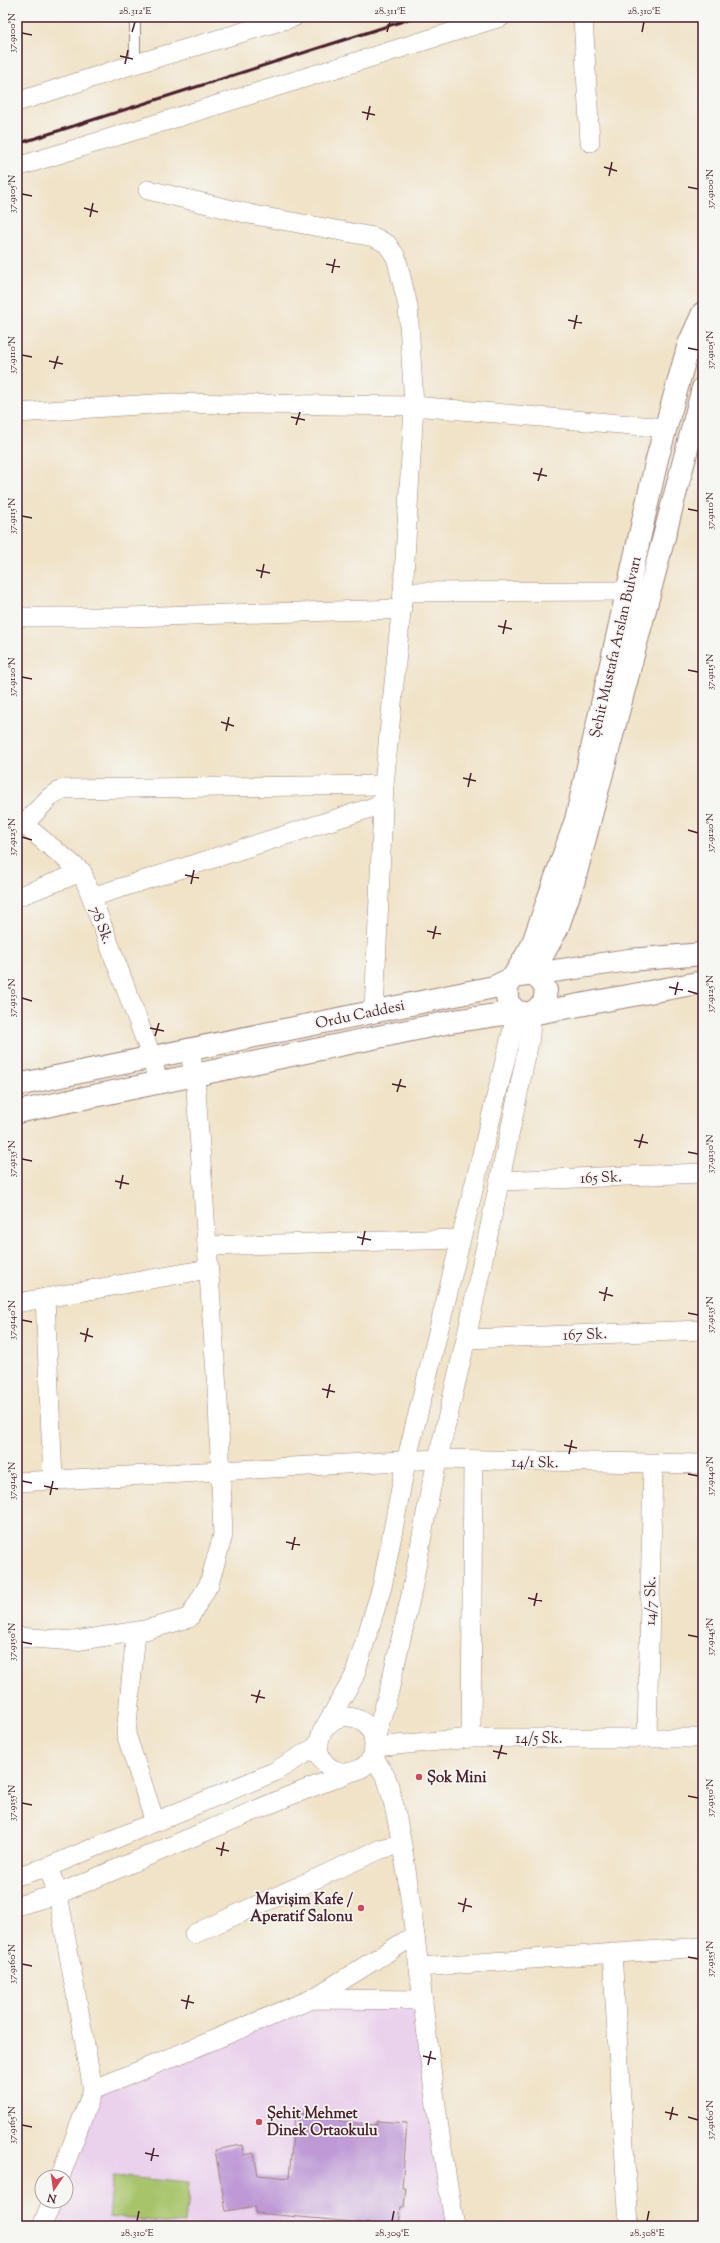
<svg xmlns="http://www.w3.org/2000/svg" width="720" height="2243" font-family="'Sorts Mill Goudy',serif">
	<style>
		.built { fill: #ead1ec }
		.green { fill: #a8c46b; stroke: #79724b }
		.building { fill: #be99d5 }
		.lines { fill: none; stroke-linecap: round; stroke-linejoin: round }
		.lane-casing { stroke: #9d817a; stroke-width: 12 }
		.street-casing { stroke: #9d817a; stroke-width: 20 }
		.secondary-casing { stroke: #9d817a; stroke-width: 24 }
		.lane { stroke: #fff; stroke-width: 10 }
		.street { stroke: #fff; stroke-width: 19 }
		.secondary { stroke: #fff; stroke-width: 22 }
		.rail { stroke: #4a1f2b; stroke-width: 3 }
		.ticks { fill: none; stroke: #4a1f2b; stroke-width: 1.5 }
		.poi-dot { fill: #d1495b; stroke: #f6f6f2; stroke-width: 1.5 }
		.labels { text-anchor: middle; stroke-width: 3.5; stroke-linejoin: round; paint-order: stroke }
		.street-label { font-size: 15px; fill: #4a1f2b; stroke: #f6f6f2 }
		.poi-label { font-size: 15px; font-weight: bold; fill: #4a1f2b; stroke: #f6f6f2; text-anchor: start }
		.neatline { fill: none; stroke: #4a1f2b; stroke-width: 1.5 }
		.ticks-label { font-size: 10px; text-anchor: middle; fill: #4a1f2b }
	</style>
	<rect width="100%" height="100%" fill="#f6f6f2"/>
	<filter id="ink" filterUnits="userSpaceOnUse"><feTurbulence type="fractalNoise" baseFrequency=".025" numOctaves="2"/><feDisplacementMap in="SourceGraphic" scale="8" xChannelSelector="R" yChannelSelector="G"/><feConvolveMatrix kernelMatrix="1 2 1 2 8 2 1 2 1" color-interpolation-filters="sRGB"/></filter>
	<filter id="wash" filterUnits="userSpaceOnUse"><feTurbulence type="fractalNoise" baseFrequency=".012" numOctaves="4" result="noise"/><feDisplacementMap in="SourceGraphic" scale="16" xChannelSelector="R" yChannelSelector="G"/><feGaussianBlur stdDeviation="0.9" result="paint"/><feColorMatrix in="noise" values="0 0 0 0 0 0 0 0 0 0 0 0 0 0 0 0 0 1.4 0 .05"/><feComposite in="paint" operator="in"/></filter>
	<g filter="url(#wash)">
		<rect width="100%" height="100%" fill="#f0e3c8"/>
		<path class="built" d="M 312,1999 L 423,2000 L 455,2226 L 42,2226 L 52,2201 L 66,2201 L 66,2177 L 93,2090 Z"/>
		<path class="green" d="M 113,2176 L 189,2183 L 185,2224 L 109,2217 Z"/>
		<g id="blocks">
			<path class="building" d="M 295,2113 L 340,2117 L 339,2121 L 377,2125 L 377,2121 L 407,2123 L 402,2188 L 406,2188 L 404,2207 L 401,2207 L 399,2226 L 255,2213 L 255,2206 L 226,2211 L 215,2150 L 242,2145 L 243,2155 L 254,2153 L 258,2175 L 289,2178 Z"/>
		</g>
	</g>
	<g filter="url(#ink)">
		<use href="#blocks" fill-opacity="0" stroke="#9d817a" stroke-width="1"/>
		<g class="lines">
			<defs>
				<path id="lane" d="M 135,64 L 135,17"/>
				<g id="street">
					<path d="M 583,17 L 590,142"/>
					<path d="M 17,102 L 125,67 L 294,17"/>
					<path d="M 17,167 L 501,17"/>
					<path d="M 17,413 L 169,403 L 414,406 L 408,306 L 396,257 L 387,244 L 374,237 L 254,215 L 148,190"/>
					<path d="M 403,592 L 628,591"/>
					<path d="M 17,617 L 127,617 L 402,609"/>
					<path d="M 17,819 L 82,872 L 152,1058 L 158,1084"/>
					<path d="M 24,824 L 50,797 L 63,789 L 384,785"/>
					<path d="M 17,897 L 82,872"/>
					<path d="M 92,897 L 383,804"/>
					<path d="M 374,1011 L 384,785 L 403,592 L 414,406 L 666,428"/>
					<path d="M 500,1181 L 703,1173"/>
					<path d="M 207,1246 L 460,1239"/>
					<path d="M 45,1298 L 53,1480"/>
					<path d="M 17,1303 L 208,1269"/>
					<path d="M 466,1339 L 703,1330"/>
					<path d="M 17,1482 L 438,1459 L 703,1464"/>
					<path d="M 136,1632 L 126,1734 L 155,1822"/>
					<path d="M 17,1637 L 75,1641 L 145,1630 L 189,1618 L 209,1584 L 223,1535 L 218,1402 L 195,1076 L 189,1050"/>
					<path d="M 323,1730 L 354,1677 L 382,1587 L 406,1462 L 517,1012"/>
					<path d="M 471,1738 L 473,1460"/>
					<path d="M 647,1738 L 653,1464"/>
					<path d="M 375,1739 L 389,1691 L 411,1595 L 430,1492 L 466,1339 L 530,1037 L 531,1014"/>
					<path d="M 375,1747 L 471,1738 L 703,1738"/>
					<path d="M 373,1755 C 357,1787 310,1771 320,1738 C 322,1730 328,1724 334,1720 C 347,1713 364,1718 371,1731 C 377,1742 372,1749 374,1756 C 378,1767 387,1775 389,1786 C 405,1845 411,1907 419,1968 C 429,2054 439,2140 455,2226"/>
					<path d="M 48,1867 L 58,1894 L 93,2090 L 60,2177"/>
					<path d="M 17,1876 L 48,1867 L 274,1772 L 319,1745"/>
					<path d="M 17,1906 L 58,1894 L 289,1796 L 349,1773"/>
					<path d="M 194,1934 L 381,1849 L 401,1844"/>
					<path d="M 612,1953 L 629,2226"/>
					<path d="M 419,1967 L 703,1947"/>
					<path d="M 312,1999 L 415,1935"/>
					<path d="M 93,2090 L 312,1999 L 423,2000"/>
					<path d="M 42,2226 L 52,2201"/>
				</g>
				<g id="secondary">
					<path d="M 703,313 L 689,344 L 657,459 L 576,820 L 532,946 L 506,989 L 508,1003 L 517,1012 L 531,1014 L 544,1003 L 546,990 L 541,981 L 532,974 L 557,929 L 574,880 L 703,388"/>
					<path d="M 531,1014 L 703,982"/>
					<path d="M 17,1085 L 494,987 L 515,977 L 534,974 L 629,960 L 703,954"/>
					<path d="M 17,1112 L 455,1021 L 517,1012"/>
				</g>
			</defs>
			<use href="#lane" class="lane-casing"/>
			<use href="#street" class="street-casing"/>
			<use href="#secondary" class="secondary-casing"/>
			<use href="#lane" class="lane"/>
			<use href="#street" class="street"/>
			<use href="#secondary" class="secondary"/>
			<path class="rail" d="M 17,144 L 416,17"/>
		</g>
	</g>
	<path class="ticks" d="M 132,32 L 135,22M 387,32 L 390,22M 642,32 L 644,22M 22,33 L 32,35M 120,56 L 133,59M 125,64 L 128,50M 362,112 L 375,115M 367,120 L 370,106M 604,167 L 617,171M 609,176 L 612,162M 688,187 L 698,189M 22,194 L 32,196M 84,208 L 98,212M 90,217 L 93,203M 326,264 L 340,267M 332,273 L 335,259M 568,320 L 582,323M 574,329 L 577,315M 688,348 L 698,350M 22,355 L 32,357M 49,361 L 63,364M 54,369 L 58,356M 291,417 L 305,420M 296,425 L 300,412M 533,473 L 547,476M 538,481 L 542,468M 688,509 L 698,511M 22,516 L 32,518M 256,570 L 270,573M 261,578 L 264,564M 498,626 L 512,629M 503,634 L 506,620M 688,670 L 698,672M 22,677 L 32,679M 221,722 L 234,726M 226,731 L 229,717M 463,778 L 476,781M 468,787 L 471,773M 688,830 L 698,833M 22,837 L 32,840M 185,875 L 199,878M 191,884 L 194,870M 427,931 L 441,934M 433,939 L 436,926M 669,987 L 683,990M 688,991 L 698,994M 675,995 L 678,982M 22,998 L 32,1001M 150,1028 L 164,1031M 155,1036 L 159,1023M 392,1084 L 406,1087M 397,1092 L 401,1079M 634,1140 L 648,1143M 639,1148 L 643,1134M 688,1152 L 698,1154M 22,1159 L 32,1161M 115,1181 L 129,1184M 120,1189 L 123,1175M 357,1237 L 371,1240M 362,1245 L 365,1231M 599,1292 L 613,1296M 604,1301 L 607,1287M 688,1313 L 698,1315M 22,1320 L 32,1322M 80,1333 L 93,1337M 85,1342 L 88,1328M 322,1389 L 335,1392M 327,1398 L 330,1384M 564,1445 L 577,1448M 569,1454 L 572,1440M 688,1474 L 698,1476M 22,1481 L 32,1483M 44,1486 L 58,1489M 50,1495 L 53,1481M 286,1542 L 300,1545M 292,1550 L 295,1537M 528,1598 L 542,1601M 534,1606 L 537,1593M 688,1635 L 698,1637M 22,1642 L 32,1644M 251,1695 L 265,1698M 256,1703 L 260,1690M 493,1751 L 507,1754M 498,1759 L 502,1745M 688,1796 L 698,1798M 22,1803 L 32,1805M 216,1848 L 229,1851M 221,1856 L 224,1842M 458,1903 L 472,1907M 463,1912 L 466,1898M 688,1957 L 698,1959M 22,1964 L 32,1966M 181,2000 L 194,2003M 186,2009 L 189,1995M 423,2056 L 436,2059M 428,2065 L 431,2051M 665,2112 L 678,2115M 688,2117 L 698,2120M 670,2120 L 673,2107M 22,2125 L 32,2127M 145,2153 L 159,2156M 151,2161 L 154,2148M 137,2221 L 139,2211M 392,2221 L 394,2211M 647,2221 L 649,2211"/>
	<g class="poi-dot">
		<circle cx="419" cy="1777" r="4"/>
		<circle cx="361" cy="1908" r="4"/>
		<circle cx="259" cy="2122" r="4"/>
	</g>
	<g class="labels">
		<g class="street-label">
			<text transform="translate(615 647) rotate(-77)" y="5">Şehit Mustafa Arslan Bulvarı</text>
			<text transform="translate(102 925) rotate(69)" y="5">78 Sk.</text>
			<text transform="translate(360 1014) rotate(-12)" y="5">Ordu Caddesi</text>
			<text transform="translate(601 1177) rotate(-2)" y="5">165 Sk.</text>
			<text transform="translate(585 1334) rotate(-2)" y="5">167 Sk.</text>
			<text transform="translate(535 1462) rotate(1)" y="5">14/1 Sk.</text>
			<text transform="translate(650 1601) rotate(-89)" y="5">14/7 Sk.</text>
			<text x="539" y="1743">14/5 Sk.</text>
		</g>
		<g class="poi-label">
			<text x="427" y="1782">Şok Mini</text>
			<text x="353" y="1904" text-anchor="end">Mavişim Kafe /<tspan x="353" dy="17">Aperatif Salonu</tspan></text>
			<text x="267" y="2118">Şehit Mehmet<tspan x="267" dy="17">Dinek Ortaokulu</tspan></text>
		</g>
	</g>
	<rect width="720" height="2243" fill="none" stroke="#f6f6f2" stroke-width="44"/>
	<g transform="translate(54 2189) rotate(193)"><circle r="19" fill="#f6f6f2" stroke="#b1a0a2"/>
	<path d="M0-3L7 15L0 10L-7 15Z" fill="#d1495b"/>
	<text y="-6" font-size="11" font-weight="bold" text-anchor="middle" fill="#4a1f2b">N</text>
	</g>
	<rect x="22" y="22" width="676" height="2199" class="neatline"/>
	<g class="ticks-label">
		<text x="135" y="14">28.312°E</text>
		<text x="390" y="14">28.311°E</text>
		<text x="644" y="14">28.310°E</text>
		<text transform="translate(11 33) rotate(-90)" y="4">37.9100°N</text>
		<text transform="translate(709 189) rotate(-90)" y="4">37.9100°N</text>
		<text transform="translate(11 194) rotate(-90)" y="4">37.9105°N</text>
		<text transform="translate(709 350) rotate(-90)" y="4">37.9105°N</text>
		<text transform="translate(11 355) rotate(-90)" y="4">37.9110°N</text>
		<text transform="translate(709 511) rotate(-90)" y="4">37.9110°N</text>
		<text transform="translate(11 516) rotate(-90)" y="4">37.9115°N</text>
		<text transform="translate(709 672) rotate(-90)" y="4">37.9115°N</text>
		<text transform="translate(11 677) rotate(-90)" y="4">37.9120°N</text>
		<text transform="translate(709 833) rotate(-90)" y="4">37.9120°N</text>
		<text transform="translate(11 837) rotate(-90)" y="4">37.9125°N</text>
		<text transform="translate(709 994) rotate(-90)" y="4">37.9125°N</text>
		<text transform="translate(11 998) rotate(-90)" y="4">37.9130°N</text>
		<text transform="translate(709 1154) rotate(-90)" y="4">37.9130°N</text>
		<text transform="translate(11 1159) rotate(-90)" y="4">37.9135°N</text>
		<text transform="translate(709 1315) rotate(-90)" y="4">37.9135°N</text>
		<text transform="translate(11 1320) rotate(-90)" y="4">37.9140°N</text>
		<text transform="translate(709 1476) rotate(-90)" y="4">37.9140°N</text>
		<text transform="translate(11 1481) rotate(-90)" y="4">37.9145°N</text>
		<text transform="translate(709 1637) rotate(-90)" y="4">37.9145°N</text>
		<text transform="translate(11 1642) rotate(-90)" y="4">37.9150°N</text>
		<text transform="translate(709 1798) rotate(-90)" y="4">37.9150°N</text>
		<text transform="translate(11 1803) rotate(-90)" y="4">37.9155°N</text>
		<text transform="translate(709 1959) rotate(-90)" y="4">37.9155°N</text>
		<text transform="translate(11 1964) rotate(-90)" y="4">37.9160°N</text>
		<text transform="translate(709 2120) rotate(-90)" y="4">37.9160°N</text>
		<text transform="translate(11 2125) rotate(-90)" y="4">37.9165°N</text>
		<text x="137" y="2236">28.310°E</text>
		<text x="392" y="2236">28.309°E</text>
		<text x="647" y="2236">28.308°E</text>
	</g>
</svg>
